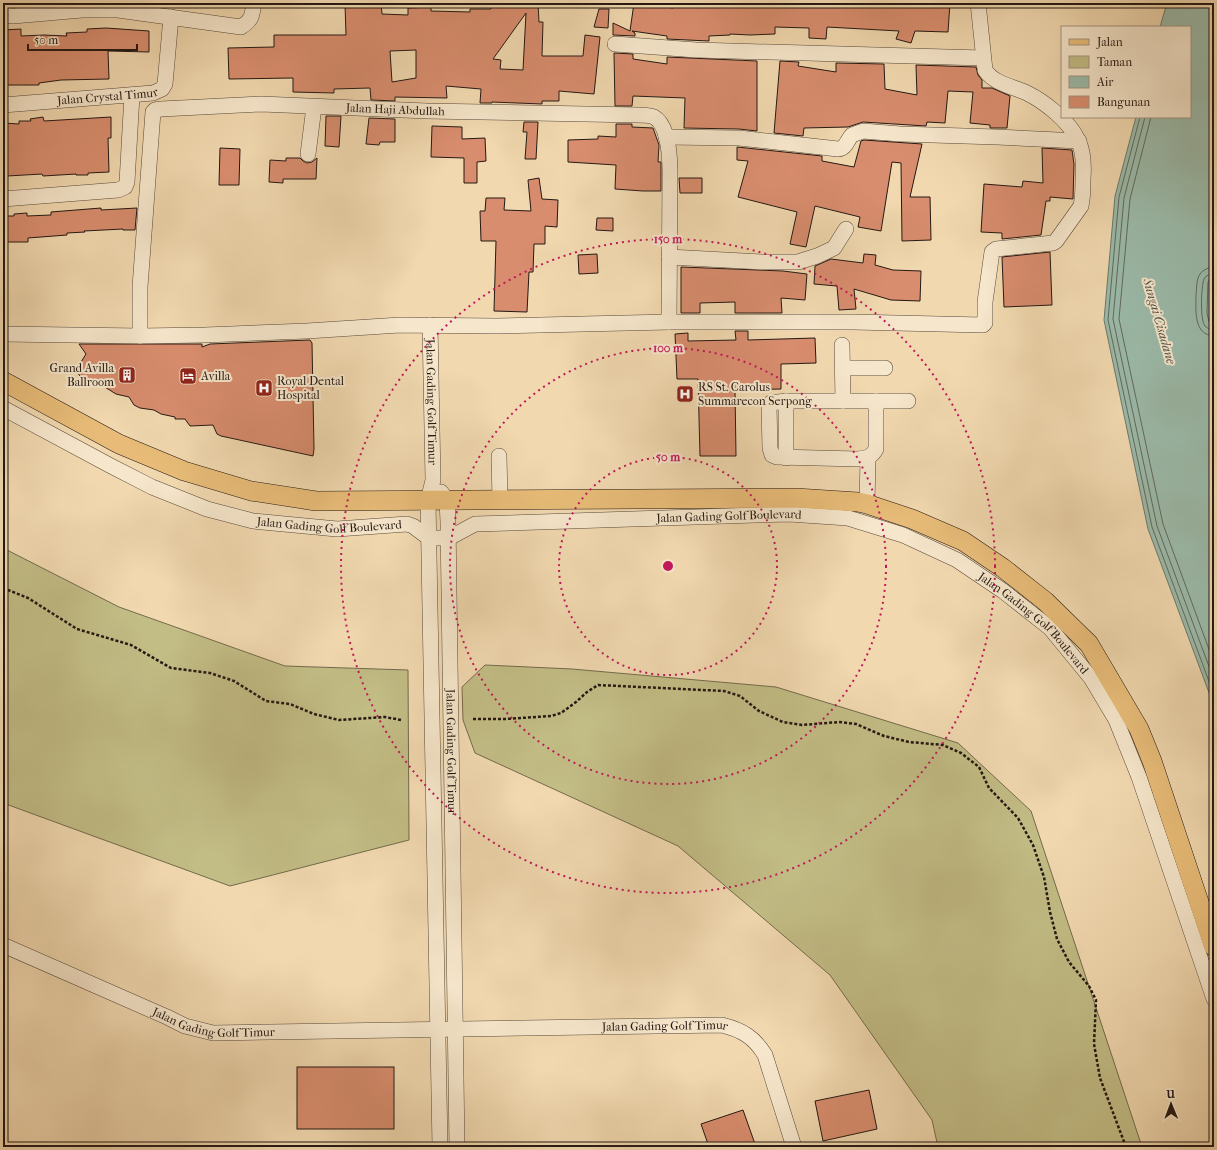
<svg xmlns="http://www.w3.org/2000/svg" width="1217" height="1150" font-family="'IM FELL French Canon',serif">
	<style>
		.green { fill: #c2bc85; stroke: #736a4c }
		.water { fill: #9bbaa9; stroke: #6b796d }
		.lines { fill: none; stroke-linecap: round; stroke-linejoin: round }
		.shore { stroke: #60695e; stroke-width: 1 }
		.building { fill: #d88d6e; stroke: #241813; fill-rule: evenodd }
		.minor-casing { stroke: #57483a; stroke-width: 16 }
		.major-casing { stroke: #241813; stroke-width: 20 }
		.path { stroke: #241813; stroke-width: 2.5; stroke-dasharray: 3 2; stroke-linecap: butt }
		.minor { stroke: #f6e6cb; stroke-width: 15 }
		.major { stroke: #e8bc78; stroke-width: 19 }
		.ring { fill: none; stroke: #c2185b; stroke-width: 2; stroke-dasharray: 2 4 }
		.labels { text-anchor: middle; stroke-width: 4; stroke-linejoin: round; paint-order: stroke }
		.street-label { font-size: 12px; fill: #241813; stroke: #f6e6cb }
		.poi-label { font-size: 12px; fill: #241813; stroke: #f6e6cb; text-anchor: start }
		.water-label { font-size: 13px; font-style: italic; fill: #4e5148; stroke: #f6e6cb }
		.centre { fill: #c2185b; stroke: #f6e6cb; stroke-width: 2 }
		.ring-label { font-size: 12px; text-anchor: middle; font-weight: bold; fill: #c2185b; stroke: #f6e6cb; stroke-width: 4; stroke-linejoin: round; paint-order: stroke }
	</style>
	<rect width="100%" height="100%" fill="#f1d8af"/>
	<filter id="stains"><feTurbulence type="fractalNoise" baseFrequency=".005" numOctaves="4"/><feColorMatrix values="0 0 0 0 .2 0 0 0 0 .09 0 0 0 0 .02 0 0 0 .5 -.17"/></filter>
	<radialGradient id="worn" r=".72"><stop offset=".6" stop-color="#630" stop-opacity="0"/><stop offset="1" stop-color="#630" stop-opacity=".3"/></radialGradient>
	<g class="green">
		<path d="M 3,548 L 119,607 L 285,666 L 408,670 L 409,840 L 230,886 L 3,803 Z"/>
		<path d="M 485,665 L 572,669 L 776,687 L 958,743 L 1031,811 L 1142,1147 L 938,1147 L 932,1120 L 830,975 L 678,846 L 475,753 L 463,720 L 462,687 Z"/>
	</g>
	<path class="water" d="M 1167,3 L 1214,3 L 1214,242 L 1211,313 L 1214,330 L 1214,706 L 1148,529 L 1104,320 L 1115,196 L 1136,117 L 1190,117 L 1190,27 L 1160,27 Z"/>
	<g class="lines">
		<g class="shore">
			<path d="M 1140,117 L 1119,197 L 1108,320 L 1152,527 L 1214,695"/>
			<path d="M 1145,117 L 1124,198 L 1113,319 L 1157,526 L 1214,680"/>
			<path d="M 1151,117 L 1130,199 L 1119,319 L 1163,524 L 1214,663"/>
			<path d="M 1214,267 C 1208,268 1204,269 1200,274 C 1196,280 1197,288 1196,295 C 1196,310 1193,335 1214,336"/>
			<path d="M 1214,273 C 1210,274 1206,275 1204,279 C 1201,287 1200,320 1205,326 C 1208,329 1211,330 1214,330"/>
			<path d="M 1214,278 L 1210,279 L 1208,282 L 1207,313 L 1209,322 L 1214,325"/>
		</g>
	</g>
	<g class="building">
		<path d="M 365,3 L 381,3 L 382,14 L 408,15 L 408,8 L 431,7 L 431,11 L 470,12 L 470,9 L 491,9 L 491,3 L 538,3 L 539,22 L 543,22 L 542,56 L 583,56 L 585,35 L 600,37 L 594,94 L 559,91 L 559,101 L 542,101 L 542,104 L 492,102 L 492,103 L 480,103 L 481,89 L 446,86 L 447,98 L 395,97 L 395,101 L 371,100 L 370,88 L 334,89 L 334,93 L 293,92 L 293,78 L 229,79 L 228,48 L 274,47 L 274,35 L 346,35 L 345,4 L 365,4 ZM 526,13 L 523,70 L 500,69 L 501,60 L 493,59 ZM 416,50 L 416,78 L 392,82 L 390,51 Z"/>
		<path d="M 634,3 L 673,8 L 674,3 L 950,3 L 948,32 L 915,31 L 911,43 L 896,39 L 899,31 L 827,27 L 826,39 L 809,38 L 809,28 L 775,27 L 775,34 L 750,35 L 730,34 L 730,35 L 709,36 L 709,41 L 667,39 L 667,36 L 632,31 L 635,33 L 635,36 L 613,35 L 613,23 L 630,31 Z"/>
		<path d="M 599,9 L 609,9 L 608,28 L 594,27 Z"/>
		<path d="M 106,28 L 149,31 L 149,52 L 108,51 L 109,79 L 61,80 L 39,83 L 39,85 L 3,85 L 3,63 L 5,63 L 3,30 L 21,29 L 21,36 L 44,35 L 67,36 L 66,33 L 87,32 L 87,29 Z"/>
		<path d="M 614,53 L 633,54 L 633,59 L 667,64 L 667,57 L 757,61 L 757,131 L 739,129 L 684,128 L 685,98 L 633,96 L 632,106 L 615,106 Z"/>
		<path d="M 780,61 L 799,62 L 798,66 L 836,72 L 836,63 L 884,64 L 885,89 L 917,95 L 916,65 L 976,67 L 978,75 L 982,80 L 982,88 L 992,88 L 1010,96 L 1007,128 L 990,128 L 990,125 L 970,123 L 973,92 L 948,91 L 945,123 L 927,122 L 926,126 L 863,122 L 848,127 L 804,128 L 803,136 L 774,133 Z"/>
		<path d="M 326,116 L 341,116 L 339,147 L 325,146 Z"/>
		<path d="M 43,117 L 44,121 L 111,117 L 111,138 L 108,138 L 109,172 L 88,173 L 88,175 L 76,175 L 76,174 L 43,176 L 42,174 L 7,176 L 7,149 L 3,149 L 3,123 L 19,124 L 19,121 L 31,121 L 30,119 Z"/>
		<path d="M 369,118 L 395,119 L 395,142 L 380,142 L 379,145 L 366,144 Z"/>
		<path d="M 524,122 L 538,122 L 536,159 L 525,159 L 527,132 L 523,132 Z"/>
		<path d="M 616,124 L 632,124 L 632,127 L 653,128 L 659,145 L 658,162 L 661,162 L 661,191 L 643,191 L 615,189 L 616,165 L 568,162 L 568,140 L 598,139 L 598,136 L 616,137 Z"/>
		<path d="M 432,126 L 462,127 L 462,139 L 485,138 L 486,161 L 477,162 L 477,183 L 464,183 L 464,158 L 431,157 Z"/>
		<path d="M 864,140 L 922,144 L 910,197 L 930,197 L 931,240 L 902,241 L 901,163 L 892,162 L 881,231 L 858,227 L 860,217 L 815,206 L 806,247 L 790,244 L 797,212 L 738,197 L 748,161 L 737,160 L 737,147 L 822,156 L 822,161 L 854,167 L 861,141 Z"/>
		<path d="M 220,148 L 240,149 L 239,185 L 219,185 Z"/>
		<path d="M 1042,148 L 1072,150 L 1074,164 L 1073,199 L 1050,197 L 1050,201 L 1046,201 L 1041,235 L 1002,239 L 1002,233 L 981,232 L 984,184 L 1022,187 L 1023,181 L 1043,183 Z"/>
		<path d="M 286,158 L 300,158 L 303,161 L 307,163 L 312,162 L 317,158 L 316,179 L 283,179 L 283,183 L 269,182 L 270,160 L 286,161 Z"/>
		<path d="M 539,178 L 542,199 L 558,200 L 557,227 L 545,226 L 545,244 L 534,244 L 533,272 L 529,272 L 527,312 L 494,311 L 496,241 L 481,241 L 480,211 L 485,211 L 486,198 L 505,198 L 504,210 L 531,211 L 528,180 Z"/>
		<path d="M 679,178 L 702,178 L 702,193 L 680,193 Z"/>
		<path d="M 101,208 L 101,210 L 137,208 L 135,230 L 123,230 L 123,229 L 84,231 L 85,232 L 67,233 L 67,235 L 28,238 L 28,242 L 3,242 L 3,216 L 14,216 L 14,214 L 27,213 L 27,216 L 51,215 L 51,212 Z"/>
		<path d="M 597,218 L 613,218 L 613,231 L 596,230 Z"/>
		<path d="M 1050,252 L 1052,305 L 1004,307 L 1002,257 Z"/>
		<path d="M 597,254 L 598,273 L 579,274 L 578,255 Z"/>
		<path d="M 864,254 L 876,255 L 875,265 L 893,270 L 921,271 L 920,301 L 891,300 L 854,289 L 856,309 L 839,310 L 837,286 L 814,284 L 815,266 L 831,259 L 863,263 Z"/>
		<path d="M 681,267 L 783,271 L 807,274 L 805,300 L 781,298 L 782,313 L 735,313 L 735,302 L 700,303 L 700,313 L 681,313 Z"/>
		<path d="M 735,331 L 748,331 L 748,340 L 815,338 L 816,363 L 781,364 L 781,389 L 735,390 L 736,456 L 700,456 L 698,379 L 677,379 L 675,334 L 688,333 L 688,341 L 736,340 Z"/>
		<path d="M 310,340 L 312,343 L 314,449 L 313,456 L 221,436 L 217,434 L 213,425 L 190,426 L 185,419 L 175,419 L 175,417 L 161,414 L 154,410 L 140,408 L 134,405 L 129,397 L 116,394 L 100,384 L 96,384 L 81,378 L 78,373 L 78,367 L 86,354 L 79,344 L 202,344 L 202,347 L 210,344 Z"/>
		<rect x="297" y="1067" width="97" height="62"/>
		<path d="M 869,1090 L 877,1129 L 823,1141 L 815,1101 Z"/>
		<path d="M 743,1110 L 755,1144 L 746,1147 L 709,1147 L 701,1124 Z"/>
	</g>
	<g class="lines">
		<defs>
			<g id="minor">
				<path d="M 3,15 L 13,16 L 82,10 L 118,10 L 241,27 C 252,20 252,16 254,3"/>
				<path d="M 615,44 L 696,50 L 983,58"/>
				<path id="s1" d="M 3,105 L 153,93 L 162,89 L 165,84 L 171,17"/>
				<path d="M 666,137 L 739,138 L 838,149 C 846,149 847,140 852,135 L 863,131 L 900,134 L 997,137 L 1079,141"/>
				<path d="M 308,154 L 314,107"/>
				<path d="M 3,199 L 118,190 L 125,187 L 127,182 L 132,95"/>
				<path d="M 669,257 L 762,262 L 798,262 L 817,256 L 834,248 L 846,229"/>
				<path id="s2" d="M 430,325 L 433,480 L 428,501 L 440,1147"/>
				<path d="M 3,334 L 140,336 L 205,335 L 307,331 L 400,325 L 496,326 L 669,322 L 853,322 L 983,325 L 985,323 L 985,302 L 992,252 L 996,249 L 1053,243 L 1056,241 L 1081,206 C 1083,197 1083,188 1083,179 C 1084,166 1084,152 1078,140 C 1069,121 1045,102 1027,93 C 1012,86 994,84 985,70 L 978,3"/>
				<path id="s3" d="M 140,336 L 140,287 L 153,112 L 155,110 L 161,109 L 261,104 L 427,111 L 638,115 C 643,115 649,115 654,117 C 669,125 670,159 670,173 L 669,322"/>
				<path d="M 842,345 L 843,401"/>
				<path d="M 843,368 L 885,368"/>
				<path d="M 786,401 L 876,401 L 876,449 C 872,457 867,458 858,459 L 777,457 L 772,455 L 770,448 L 769,407 L 771,403 Z"/>
				<path d="M 786,401 L 786,458"/>
				<path d="M 876,401 L 908,401"/>
				<path id="s4" d="M 3,408 L 111,466 L 152,487 L 207,509 L 253,521 L 337,529 L 407,524 L 413,526 L 429,538 L 449,538 L 475,524 L 789,514 L 848,518 L 903,535 L 957,560 L 1003,591 L 1050,628 L 1091,678 L 1116,720 L 1139,777 L 1214,999"/>
				<path d="M 499,456 L 500,500"/>
				<path id="s5" d="M 441,492 L 447,500 L 448,522 L 457,1147"/>
				<path d="M 867,504 L 868,458"/>
				<path id="s6" d="M 3,945 L 167,1017 L 185,1026 L 213,1033 L 722,1025 C 742,1030 754,1037 765,1055 L 794,1147"/>
			</g>
			<path id="major" d="M 3,381 L 119,444 L 184,471 L 251,491 L 316,501 L 796,498 L 858,502 L 867,504 L 912,519 L 963,541 L 1003,568 L 1045,601 L 1089,644 L 1139,729 L 1152,761 L 1214,947"/>
		</defs>
		<use href="#minor" class="minor-casing"/>
		<use href="#major" class="major-casing"/>
		<g class="path">
			<path d="M 3,588 L 28,598 L 77,629 L 131,645 L 171,668 L 210,673 L 234,681 L 266,701 L 290,704 L 314,714 L 339,720 L 385,717 L 401,720"/>
			<path d="M 473,719 L 506,719 L 551,716 L 561,713 L 576,702 L 587,692 L 598,685 L 724,691 L 740,696 L 759,711 L 783,722 L 802,725 L 839,722 L 856,724 L 884,736 L 909,742 L 943,745 L 961,753 L 979,767 L 989,788 L 1018,818 L 1033,845 L 1044,877 L 1050,912 L 1057,939 L 1069,962 L 1089,986 L 1096,1000 L 1094,1044 L 1100,1078 L 1126,1147"/>
		</g>
		<use href="#minor" class="minor"/>
		<use href="#major" class="major"/>
	</g>
	<g class="ring">
		<circle cx="668" cy="566" r="109"/>
		<circle cx="668" cy="566" r="218"/>
		<circle cx="668" cy="566" r="327"/>
	</g>
	<defs>
		<symbol id="building-square" viewBox="-11 -11 22 22"><rect x="-9" y="-9" width="18" height="18" rx="4" fill="#8f2418" stroke="#f6e6cb"/><path d="M-4-6H4V6H1V3H-1V6H-4ZM-2.5-4.3h1.7v1.8h-1.7ZM.8-4.3h1.7v1.8H.8ZM-2.5-1h1.7V.8h-1.7ZM.8-1h1.7V.8H.8Z" fill="#fff"/></symbol>
		<symbol id="hotel-square" viewBox="-11 -11 22 22"><rect x="-9" y="-9" width="18" height="18" rx="4" fill="#8f2418" stroke="#f6e6cb"/><path d="M-6-4.5h1.5V1H6V5H4.5V3h-9V5H-6ZM-4 0a1.8 1.8 0 1 1 3.6 0ZM.5 0V-2.5h3Q6-2.5 6 0Z" fill="#fff"/></symbol>
		<symbol id="hospital-square" viewBox="-11 -11 22 22"><rect x="-9" y="-9" width="18" height="18" rx="4" fill="#8f2418" stroke="#f6e6cb"/><path d="M-5-5h3v3.5h4V-5h3V5h-3V1.5h-4V5h-3Z" fill="#fff"/></symbol>
	</defs>
	<g fill-rule="evenodd">
		<use href="#building-square" x="117" y="365" width="20" height="20"/>
		<use href="#hotel-square" x="178" y="366" width="20" height="20"/>
		<use href="#hospital-square" x="254" y="378" width="20" height="20"/>
		<use href="#hospital-square" x="675" y="384" width="20" height="20"/>
	</g>
	<g class="labels">
		<g class="street-label">
			<text dy="4" stroke="none"><textPath href="#s1" startOffset="105">Jalan Crystal Timur</textPath></text>
			<text dy="4" stroke="none"><textPath href="#s3" startOffset="468">Jalan Haji Abdullah</textPath></text>
			<text dy="4" stroke="none"><textPath href="#s2" startOffset="77">Jalan Gading Golf Timur</textPath></text>
			<text dy="4" stroke="none"><textPath href="#s4" startOffset="760">Jalan Gading Golf Boulevard</textPath></text>
			<text dy="4" stroke="none"><textPath href="#s4" startOffset="352">Jalan Gading Golf Boulevard</textPath></text>
			<text dy="4" stroke="none"><textPath href="#s4" startOffset="1096">Jalan Gading Golf Boulevard</textPath></text>
			<text dy="4" stroke="none"><textPath href="#s5" startOffset="262">Jalan Gading Golf Timur</textPath></text>
			<text dy="4" stroke="none"><textPath href="#s6" startOffset="227">Jalan Gading Golf Timur</textPath></text>
			<text dy="4" stroke="none"><textPath href="#s6" startOffset="680">Jalan Gading Golf Timur</textPath></text>
		</g>
		<g class="poi-label">
			<text x="114" y="372" text-anchor="end">Grand Avilla<tspan x="114" dy="14">Ballroom</tspan></text>
			<text x="201" y="380">Avilla</text>
			<text x="277" y="385">Royal Dental<tspan x="277" dy="14">Hospital</tspan></text>
			<text x="698" y="391">RS St. Carolus<tspan x="698" dy="14">Summarecon Serpong</tspan></text>
		</g>
		<g class="water-label">
			<text transform="translate(1160 321) rotate(74)" y="5">Sungai Cisadane</text>
		</g>
	</g>
	<circle cx="668" cy="566" r="6" class="centre"/>
	<g class="ring-label">
		<text x="668" y="243">150 m</text>
		<text x="668" y="352">100 m</text>
		<text x="668" y="461">50 m</text>
	</g>
	<rect width="1217" height="1150" fill="none" stroke="#f1d8af" stroke-width="16"/>
	<rect x="4" y="4" width="1209" height="1142" fill="none" stroke="#241813" stroke-width="2"/>
	<rect x="8" y="8" width="1201" height="1134" fill="none" stroke="#241813"/>
	<rect x="1061" y="26" width="130" height="92" fill="#f6e6cb" stroke="#a29481"/>
	<rect x="1069" y="39" width="20" height="6" fill="#e8bc78" stroke="#a29481"/>
	<text x="1097" y="46" font-size="12" fill="#241813">Jalan</text>
	<rect x="1069" y="56" width="20" height="12" fill="#c2bc85" stroke="#a29481"/>
	<text x="1097" y="66" font-size="12" fill="#241813">Taman</text>
	<rect x="1069" y="76" width="20" height="12" fill="#9bbaa9" stroke="#a29481"/>
	<text x="1097" y="86" font-size="12" fill="#241813">Air</text>
	<rect x="1069" y="96" width="20" height="12" fill="#d88d6e" stroke="#a29481"/>
	<text x="1097" y="106" font-size="12" fill="#241813">Bangunan</text>
	<g transform="translate(1171 1104) rotate(359)" stroke="#f6e6cb" stroke-width="3" paint-order="stroke">
	<path d="M0-3L7 15L0 10L-7 15Z" fill="#241813"/>
	<text y="-6" font-size="11" font-weight="bold" text-anchor="middle" fill="#241813">U</text>
	</g>
	<path d="M28 44v6h109v-6" fill="none" stroke="#241813" stroke-width="2"/>
	<text x="34" y="44" font-size="12" fill="#241813" stroke="#f6e6cb" stroke-width="3" paint-order="stroke">50 m</text>
	<rect width="100%" height="100%" filter="url(#stains)"/>
	<rect width="100%" height="100%" fill="url(#worn)"/>
</svg>
